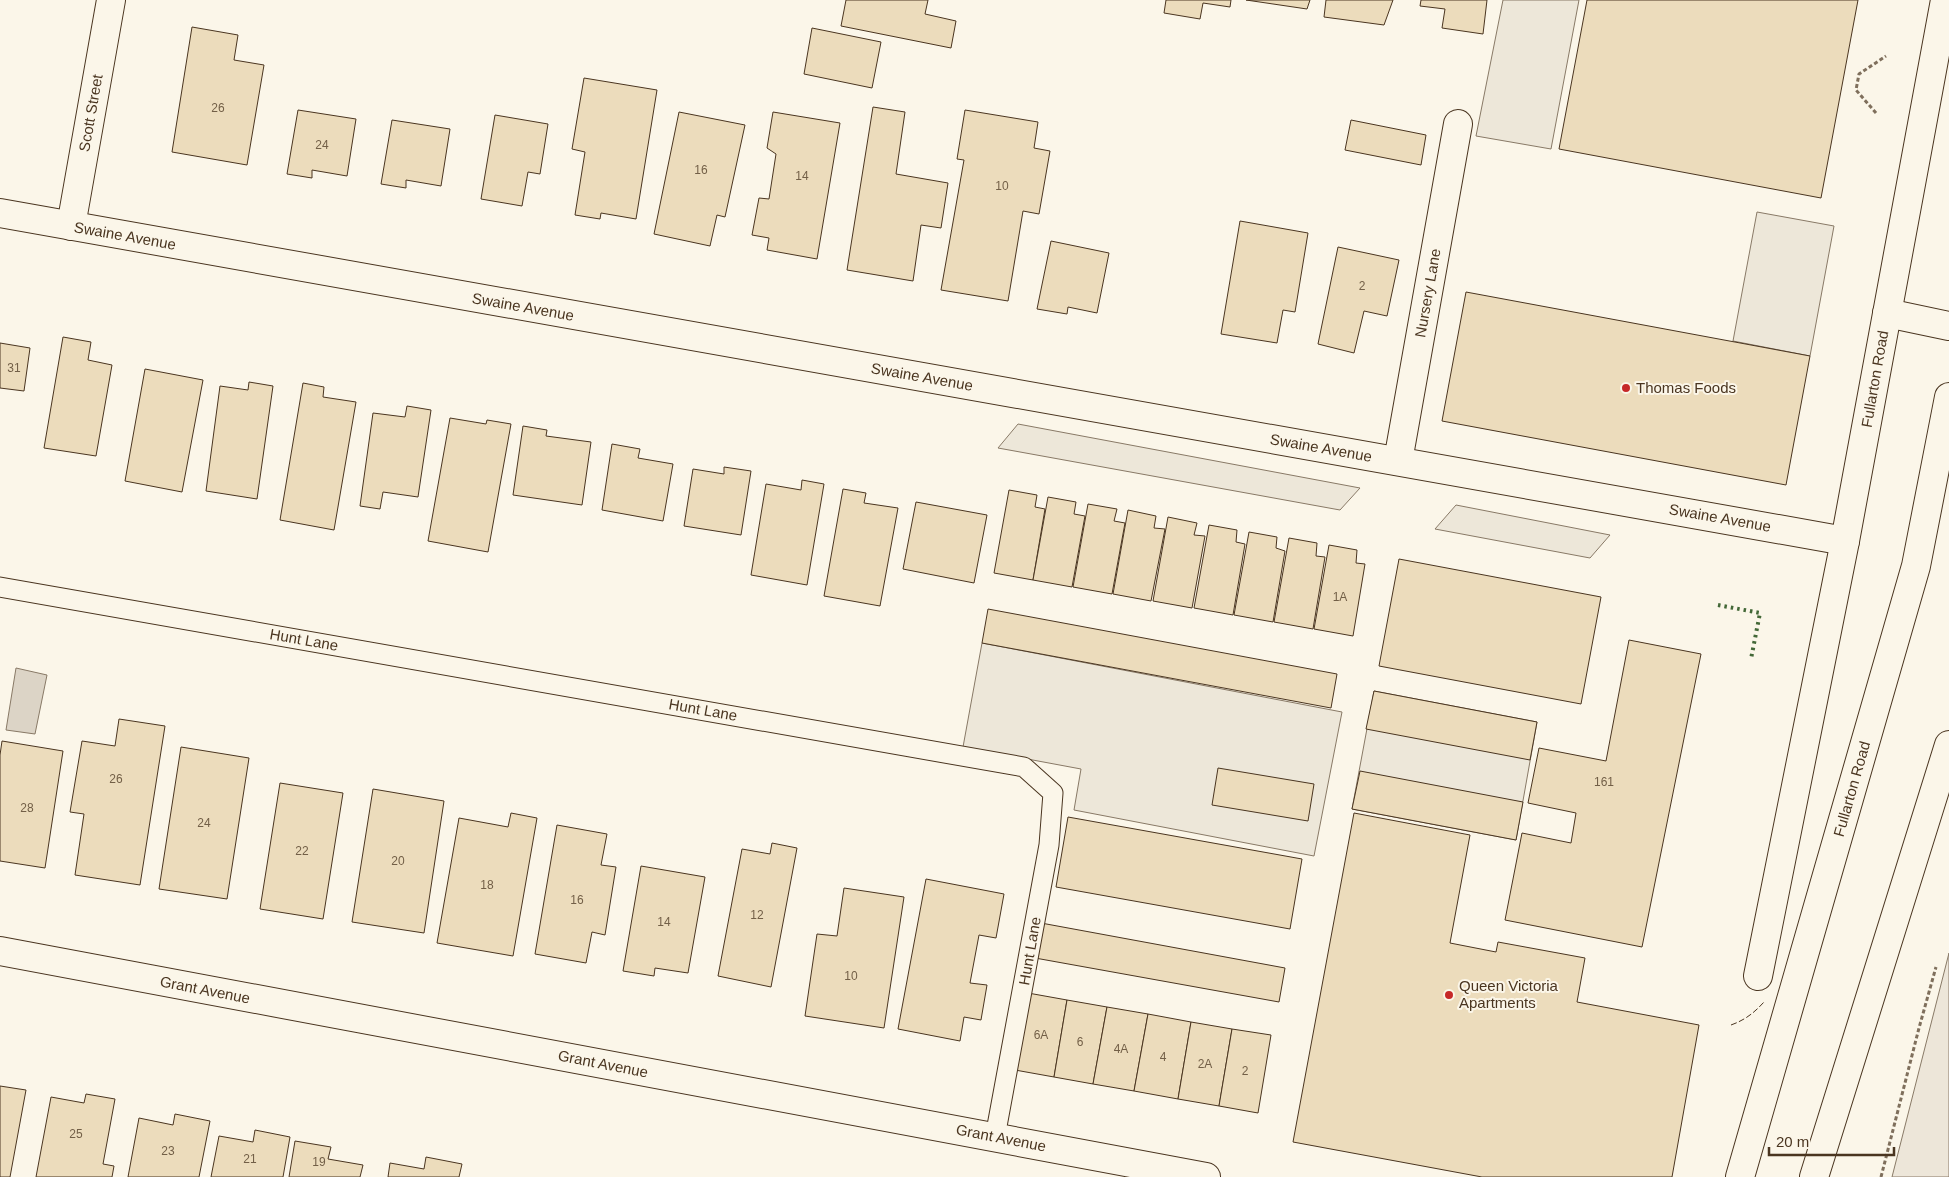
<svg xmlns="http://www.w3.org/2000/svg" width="1949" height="1177" font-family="Arial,sans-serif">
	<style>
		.green { fill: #ede6d9; stroke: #887966 }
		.parking { fill: #ede7d9; stroke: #887966 }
		.water { fill: #dcd4c6; stroke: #887966 }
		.building { fill: #ecdcbc; stroke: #4a3520 }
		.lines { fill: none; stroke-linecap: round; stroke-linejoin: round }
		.lane-casing { stroke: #4a3520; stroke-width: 21 }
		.street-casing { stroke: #4a3520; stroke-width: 30 }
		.highway-casing { stroke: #4a3520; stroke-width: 30 }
		.path { stroke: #7f6f5c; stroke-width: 3; stroke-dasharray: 4 2.5; stroke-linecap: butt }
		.lane { stroke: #fbf6e9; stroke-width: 19 }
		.street { stroke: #fbf6e9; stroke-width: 28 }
		.highway { stroke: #fbf6e9; stroke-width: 28 }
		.hedge { stroke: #436837; stroke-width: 4; stroke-dasharray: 2.5 4; stroke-linecap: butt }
		.fence { stroke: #4a3520; stroke-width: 1; stroke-dasharray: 6 2.5; stroke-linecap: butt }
		.poi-dot { fill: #c62828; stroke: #fbf6e9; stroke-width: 2 }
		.labels { text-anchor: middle; stroke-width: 4; stroke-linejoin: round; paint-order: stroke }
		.number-label { font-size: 12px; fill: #725f47 }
		.street-label { font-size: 15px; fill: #4a3520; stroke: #fbf6e9 }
		.poi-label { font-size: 15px; fill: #4a3520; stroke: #fbf6e9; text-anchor: start }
	</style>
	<rect width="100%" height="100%" fill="#fbf6e9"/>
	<path class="green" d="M 1949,953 L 1949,1177 L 1892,1177 Z"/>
	<g class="parking">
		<path d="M 1503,0 L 1579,0 L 1551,149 L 1476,136 Z"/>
		<path d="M 1757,212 L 1834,226 L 1810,356 L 1733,341 Z"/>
		<path d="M 1018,424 L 1360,488 L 1340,510 L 998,448 Z"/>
		<path d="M 1456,505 L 1610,535 L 1590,558 L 1435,529 Z"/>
		<path d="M 982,643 L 1342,712 L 1314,856 L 1074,810 L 1081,769 L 963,747 Z"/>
		<path d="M 1374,691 L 1537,722 L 1516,840 L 1352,809 Z"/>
	</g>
	<path class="water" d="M 16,668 L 47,675 L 35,734 L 6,730 Z"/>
	<g class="building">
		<path d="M 846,0 L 928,0 L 925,14 L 956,21 L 951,48 L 841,26 Z"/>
		<path d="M 1166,0 L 1231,0 L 1230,7 L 1203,3 L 1200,19 L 1164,13 Z"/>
		<path d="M 1246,0 L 1310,0 L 1307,9 Z"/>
		<path d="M 1326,0 L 1393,0 L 1384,25 L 1324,17 Z"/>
		<path d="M 1421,0 L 1487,0 L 1483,34 L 1442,28 L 1445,9 L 1420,6 Z"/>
		<path d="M 1587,0 L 1858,0 L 1821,198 L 1559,149 Z"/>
		<path d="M 192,27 L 238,35 L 234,60 L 264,65 L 247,165 L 172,152 Z"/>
		<path d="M 812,28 L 881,42 L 872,88 L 804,74 Z"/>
		<path d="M 584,78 L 657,90 L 636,219 L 601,213 L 600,219 L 575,215 L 585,152 L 572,149 Z"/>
		<path d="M 873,107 L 905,112 L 896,174 L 948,183 L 941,228 L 921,225 L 913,281 L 847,270 Z"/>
		<path d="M 298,110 L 356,119 L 347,176 L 312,170 L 312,178 L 287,174 Z"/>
		<path d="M 965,110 L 1038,122 L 1034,148 L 1050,151 L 1039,214 L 1023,211 L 1008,301 L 941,290 L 964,160 L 957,159 Z"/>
		<path d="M 679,112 L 745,125 L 725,217 L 717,215 L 710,246 L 654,234 Z"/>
		<path d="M 773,112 L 840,123 L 817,259 L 767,250 L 769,238 L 752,235 L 759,198 L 769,199 L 776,154 L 767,148 Z"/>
		<path d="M 495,115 L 548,124 L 540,174 L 528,172 L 522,206 L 481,199 Z"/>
		<path d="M 392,120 L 450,129 L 441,186 L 406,180 L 406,188 L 381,184 Z"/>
		<path d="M 1351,120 L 1426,135 L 1421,165 L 1345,150 Z"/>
		<path d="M 1240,221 L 1308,233 L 1295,312 L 1283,310 L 1277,343 L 1221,334 Z"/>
		<path d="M 1051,241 L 1109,253 L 1097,313 L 1068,307 L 1067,314 L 1037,309 Z"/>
		<path d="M 1338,247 L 1399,260 L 1387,316 L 1364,311 L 1354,353 L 1318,344 Z"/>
		<path d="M 1466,292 L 1810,356 L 1786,485 L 1442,421 Z"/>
		<path d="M 63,337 L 91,342 L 88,360 L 112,365 L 96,456 L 44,448 Z"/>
		<path d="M 0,343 L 30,348 L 24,391 L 0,388 Z"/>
		<path d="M 145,369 L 203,380 L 182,492 L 125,481 Z"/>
		<path d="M 249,382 L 273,386 L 257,499 L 206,491 L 220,386 L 248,390 Z"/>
		<path d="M 303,383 L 324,387 L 323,397 L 356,402 L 334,530 L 280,520 Z"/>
		<path d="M 407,406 L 431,410 L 418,497 L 383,492 L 380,509 L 360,506 L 373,413 L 405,417 Z"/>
		<path d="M 450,418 L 486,424 L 487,420 L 511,424 L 488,552 L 428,541 Z"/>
		<path d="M 523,426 L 547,430 L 546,436 L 591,442 L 582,505 L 513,495 Z"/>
		<path d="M 612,444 L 640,449 L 638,458 L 673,464 L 663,521 L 602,510 Z"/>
		<path d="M 724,467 L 751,471 L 741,535 L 684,526 L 693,469 L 724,474 Z"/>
		<path d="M 802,480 L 824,484 L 807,585 L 751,575 L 766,484 L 801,490 Z"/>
		<path d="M 843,489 L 866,493 L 864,503 L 898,508 L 880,606 L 824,596 Z"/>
		<path d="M 1009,490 L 1037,495 L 1035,507 L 1045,509 L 1033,580 L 994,573 Z"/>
		<path d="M 1048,497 L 1076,502 L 1074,514 L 1085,516 L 1072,587 L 1033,580 Z"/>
		<path d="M 916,502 L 987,515 L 974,583 L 903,569 Z"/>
		<path d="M 1088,504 L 1117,509 L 1114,521 L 1125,523 L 1112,594 L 1073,587 Z"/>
		<path d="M 1128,510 L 1156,516 L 1154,528 L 1165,529 L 1151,601 L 1113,594 Z"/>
		<path d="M 1168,517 L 1197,523 L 1194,535 L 1205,536 L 1192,608 L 1153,601 Z"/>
		<path d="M 1209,525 L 1237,530 L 1236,542 L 1245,544 L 1233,615 L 1194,608 Z"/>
		<path d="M 1249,532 L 1277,537 L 1276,548 L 1285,551 L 1273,622 L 1234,615 Z"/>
		<path d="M 1289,538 L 1317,543 L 1316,556 L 1325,557 L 1313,629 L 1274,622 Z"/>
		<path d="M 1329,545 L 1357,550 L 1356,563 L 1365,564 L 1353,636 L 1314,629 Z"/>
		<path d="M 1399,559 L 1601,597 L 1581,704 L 1379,666 Z"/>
		<path d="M 988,609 L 1337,674 L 1331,708 L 982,643 Z"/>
		<path d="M 1629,640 L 1701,654 L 1642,947 L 1505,920 L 1522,833 L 1571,843 L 1576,813 L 1528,803 L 1539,748 L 1606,761 Z"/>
		<path d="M 1374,691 L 1537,722 L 1530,760 L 1366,729 Z"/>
		<path d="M 119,719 L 165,726 L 140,885 L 75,875 L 84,814 L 70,812 L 82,741 L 115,746 Z"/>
		<path d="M 2,741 L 63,751 L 45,868 L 0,861 L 0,755 Z"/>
		<path d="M 181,747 L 249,758 L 227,899 L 159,889 Z"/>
		<path d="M 1218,768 L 1314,784 L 1308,821 L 1212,805 Z"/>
		<path d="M 1360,771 L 1523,802 L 1516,840 L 1352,809 Z"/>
		<path d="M 280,783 L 343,793 L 323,919 L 260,909 Z"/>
		<path d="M 373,789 L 444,801 L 424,933 L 352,922 Z"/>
		<path d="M 511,813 L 537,818 L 513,956 L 437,943 L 459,818 L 508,827 Z"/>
		<path d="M 1354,813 L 1470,835 L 1450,943 L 1496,952 L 1498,942 L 1585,958 L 1577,1002 L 1699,1025 L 1672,1177 L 1482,1177 L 1293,1142 Z"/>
		<path d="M 1068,817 L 1302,859 L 1290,929 L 1056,887 Z"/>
		<path d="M 557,825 L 607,834 L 601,865 L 616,867 L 605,935 L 592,932 L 586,963 L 535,954 Z"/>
		<path d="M 772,843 L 797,848 L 771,987 L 718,976 L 742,849 L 770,854 Z"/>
		<path d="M 641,866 L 705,877 L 688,973 L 655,968 L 654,976 L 623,971 Z"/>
		<path d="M 926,879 L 1004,894 L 996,938 L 979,935 L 970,983 L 987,985 L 981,1020 L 964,1017 L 960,1041 L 898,1029 Z"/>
		<path d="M 844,888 L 904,897 L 884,1028 L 805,1016 L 817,934 L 837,936 Z"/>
		<path d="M 1041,923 L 1285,968 L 1279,1002 L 1035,958 Z"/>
		<path d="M 1028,993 L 1067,1000 L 1054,1077 L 1015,1070 Z"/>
		<path d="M 1067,1000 L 1107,1007 L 1093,1084 L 1054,1077 Z"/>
		<path d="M 1107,1007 L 1148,1014 L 1134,1091 L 1093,1084 Z"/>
		<path d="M 1148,1014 L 1191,1022 L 1178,1099 L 1134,1091 Z"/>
		<path d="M 1191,1022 L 1232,1029 L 1219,1106 L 1178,1099 Z"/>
		<path d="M 1232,1029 L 1271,1035 L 1258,1113 L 1219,1106 Z"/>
		<path d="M 0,1086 L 26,1090 L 10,1177 L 0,1177 Z"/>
		<path d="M 86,1094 L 115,1099 L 103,1164 L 114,1166 L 112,1177 L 36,1177 L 51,1097 L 84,1103 Z"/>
		<path d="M 175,1114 L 210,1121 L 199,1177 L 128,1177 L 139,1118 L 173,1125 Z"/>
		<path d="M 255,1130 L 290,1137 L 283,1177 L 211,1177 L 219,1136 L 253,1142 Z"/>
		<path d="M 295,1141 L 331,1147 L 328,1159 L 363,1165 L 360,1177 L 289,1177 Z"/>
		<path d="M 426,1157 L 462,1164 L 459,1177 L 388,1177 L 390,1163 L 424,1169 Z"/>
	</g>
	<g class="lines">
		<defs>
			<path id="lane" d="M 0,587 L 1024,767 L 1053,793 L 1049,845 L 995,1137"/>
			<g id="street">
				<path d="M 0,213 L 1845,541"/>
				<path d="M 71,226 L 111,0"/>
				<path d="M 1887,313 L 1949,326"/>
				<path d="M 1398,461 L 1458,124"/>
				<path d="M 0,951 L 1206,1177"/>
				<path d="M 1758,976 L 1845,541 L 1945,0"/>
			</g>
			<g id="highway">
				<path d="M 1740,1177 L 1916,566 L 1949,397"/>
				<path d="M 1814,1177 L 1949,745"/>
			</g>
		</defs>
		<use href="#lane" class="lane-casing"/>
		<use href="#street" class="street-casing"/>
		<use href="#highway" class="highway-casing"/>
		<g class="path">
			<path d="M 1876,113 L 1856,90 L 1859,74 L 1886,56"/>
			<path d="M 1881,1177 L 1919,1028 L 1936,967"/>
		</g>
		<use href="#lane" class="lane"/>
		<use href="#street" class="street"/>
		<use href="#highway" class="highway"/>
		<path class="hedge" d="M 1718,605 L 1760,613 L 1751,659"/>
		<path class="fence" d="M 1731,1025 C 1745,1020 1754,1013 1764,1002"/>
	</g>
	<g class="poi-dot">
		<circle cx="1626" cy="388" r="5"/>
		<circle cx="1449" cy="995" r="5"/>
	</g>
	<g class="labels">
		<g class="number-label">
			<text x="218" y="112">26</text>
			<text x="322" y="149">24</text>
			<text x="701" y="174">16</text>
			<text x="802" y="180">14</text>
			<text x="1002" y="190">10</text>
			<text x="1362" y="290">2</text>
			<text x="14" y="372">31</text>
			<text x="1340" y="601">1A</text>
			<text x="116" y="783">26</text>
			<text x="1604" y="786">161</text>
			<text x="27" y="812">28</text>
			<text x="204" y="827">24</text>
			<text x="302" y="855">22</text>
			<text x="398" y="865">20</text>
			<text x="487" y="889">18</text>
			<text x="577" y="904">16</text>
			<text x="757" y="919">12</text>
			<text x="664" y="926">14</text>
			<text x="851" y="980">10</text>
			<text x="1041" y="1039">6A</text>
			<text x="1080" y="1046">6</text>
			<text x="1121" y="1053">4A</text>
			<text x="1163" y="1061">4</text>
			<text x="1205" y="1068">2A</text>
			<text x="1245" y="1075">2</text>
			<text x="76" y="1138">25</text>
			<text x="168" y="1155">23</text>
			<text x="250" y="1163">21</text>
			<text x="319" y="1166">19</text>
		</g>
		<g class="street-label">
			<text transform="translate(91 113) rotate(-80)" y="5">Scott Street</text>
			<text transform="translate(125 236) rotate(10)" y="5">Swaine Avenue</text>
			<text transform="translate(1428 293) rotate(-80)" y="5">Nursery Lane</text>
			<text transform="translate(523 307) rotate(10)" y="5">Swaine Avenue</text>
			<text transform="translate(922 377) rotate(10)" y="5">Swaine Avenue</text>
			<text transform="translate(1875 379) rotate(-80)" y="5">Fullarton Road</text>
			<text transform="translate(1321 448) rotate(10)" y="5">Swaine Avenue</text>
			<text transform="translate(1720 518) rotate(10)" y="5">Swaine Avenue</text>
			<text transform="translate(304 640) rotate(10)" y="5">Hunt Lane</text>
			<text transform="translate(703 710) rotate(10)" y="5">Hunt Lane</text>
			<text transform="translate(1852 789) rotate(-74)" y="5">Fullarton Road</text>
			<text transform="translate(1030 951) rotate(-80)" y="5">Hunt Lane</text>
			<text transform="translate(205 990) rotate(11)" y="5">Grant Avenue</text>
			<text transform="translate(603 1064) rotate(11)" y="5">Grant Avenue</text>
			<text transform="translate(1001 1138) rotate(11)" y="5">Grant Avenue</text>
		</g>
		<g class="poi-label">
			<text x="1636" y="393">Thomas Foods</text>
			<text x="1459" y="991">Queen Victoria<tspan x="1459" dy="17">Apartments</tspan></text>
		</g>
	</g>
	<path d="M1769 1147v8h125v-8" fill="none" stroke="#4a3520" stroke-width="2.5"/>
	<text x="1776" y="1147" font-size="15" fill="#4a3520" stroke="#fbf6e9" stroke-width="4" paint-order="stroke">20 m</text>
</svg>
